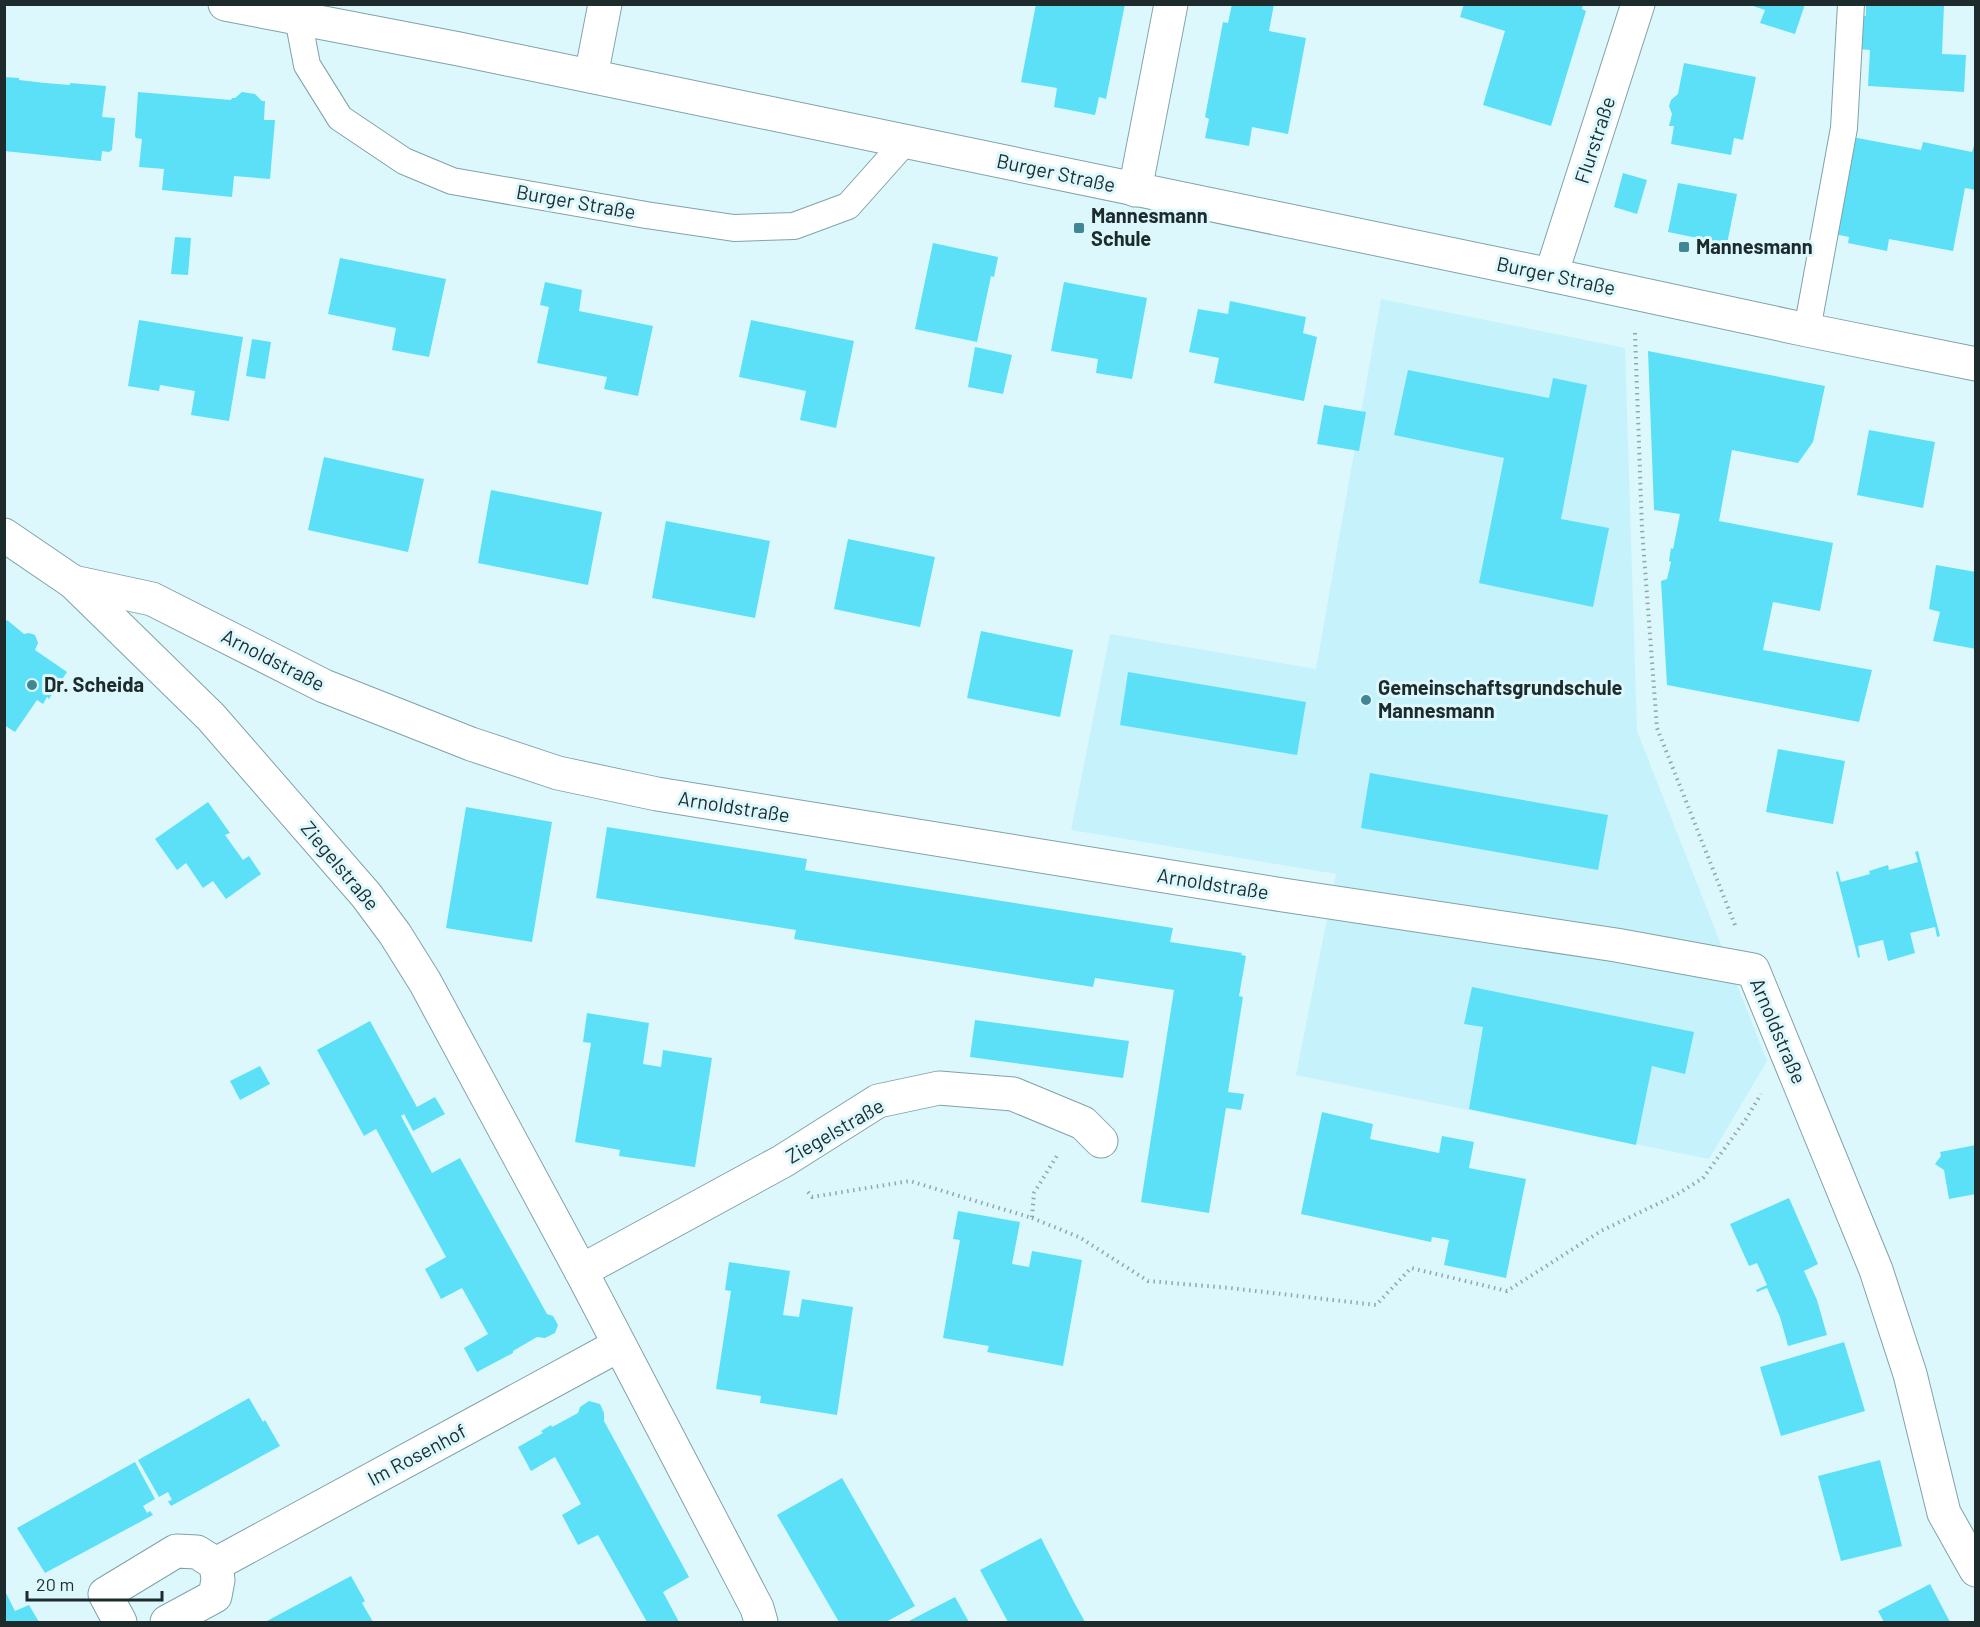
<svg xmlns="http://www.w3.org/2000/svg" width="1980" height="1627" font-family="Barlow,sans-serif">
	<style>
		.built { fill: #c6f2fb }
		.building { fill: #5be0f7 }
		.lines { fill: none; stroke-linecap: round; stroke-linejoin: round }
		.lane-casing { stroke: #81a2a8; stroke-width: 28 }
		.street-casing { stroke: #81a2a8; stroke-width: 35 }
		.secondary-casing { stroke: #81a2a8; stroke-width: 35 }
		.path { stroke: #90a7ab; stroke-width: 4; stroke-dasharray: 1.5 4.5; stroke-linecap: butt }
		.lane { stroke: #fff; stroke-width: 26 }
		.street { stroke: #fff; stroke-width: 33 }
		.secondary { stroke: #fff; stroke-width: 33 }
		.poi-dot { fill: #418693; stroke: #dcf8fd; stroke-width: 2 }
		.labels { text-anchor: middle; stroke-width: 6; stroke-linejoin: round; paint-order: stroke }
		.street-label { font-size: 20px; fill: #1d2b2d; stroke: #dcf8fd }
		.poi-label { font-size: 20px; font-weight: bold; fill: #1d2b2d; stroke: #dcf8fd; text-anchor: start }
	</style>
	<rect width="100%" height="100%" fill="#dcf8fd"/>
	<path class="built" d="M 1381,299 L 1625,348 L 1637,731 L 1767,1061 L 1709,1159 L 1296,1075 L 1336,874 L 1071,830 L 1110,634 L 1316,669 Z"/>
	<g class="building">
		<path d="M 1036,4 L 1125,4 L 1106,99 L 1099,97 L 1095,115 L 1054,107 L 1057,88 L 1021,82 Z"/>
		<path d="M 1232,4 L 1274,4 L 1269,31 L 1306,38 L 1288,134 L 1252,127 L 1249,146 L 1205,138 L 1209,119 L 1205,117 L 1223,22 L 1228,23 Z"/>
		<path d="M 1464,4 L 1583,4 L 1582,9 L 1586,11 L 1551,126 L 1483,105 L 1505,31 L 1460,17 Z"/>
		<path d="M 1805,4 L 1795,34 L 1760,23 L 1765,10 L 1750,5 Z"/>
		<path d="M 1866,4 L 1944,4 L 1942,54 L 1966,55 L 1964,92 L 1868,86 L 1870,50 L 1860,49 L 1857,15 L 1866,16 Z"/>
		<path d="M 1684,63 L 1756,77 L 1743,140 L 1734,138 L 1731,155 L 1671,144 L 1674,126 L 1669,126 L 1672,114 L 1669,106 L 1671,100 L 1678,94 Z"/>
		<path d="M 4,77 L 19,78 L 19,80 L 45,83 L 70,85 L 70,83 L 106,86 L 102,117 L 115,118 L 112,150 L 109,152 L 102,151 L 101,161 L 4,151 Z"/>
		<path d="M 138,92 L 231,100 L 232,98 L 235,98 L 242,92 L 255,94 L 262,101 L 265,101 L 264,120 L 275,120 L 270,179 L 234,176 L 232,197 L 162,190 L 164,169 L 139,167 L 142,139 L 136,138 L 135,136 Z"/>
		<path d="M 1852,137 L 1921,150 L 1923,142 L 1972,152 L 1976,140 L 1976,190 L 1965,188 L 1953,251 L 1889,239 L 1887,251 L 1848,243 L 1849,237 L 1834,234 Z"/>
		<path d="M 1623,173 L 1647,180 L 1637,214 L 1614,207 Z"/>
		<path d="M 1678,183 L 1737,194 L 1727,244 L 1668,232 Z"/>
		<path d="M 175,237 L 191,238 L 188,275 L 171,274 Z"/>
		<path d="M 933,243 L 998,257 L 994,277 L 991,276 L 977,342 L 915,329 Z"/>
		<path d="M 340,258 L 446,279 L 429,357 L 392,350 L 396,328 L 328,314 Z"/>
		<path d="M 545,282 L 582,290 L 579,311 L 653,326 L 638,396 L 604,389 L 607,377 L 537,363 L 549,307 L 540,305 Z"/>
		<path d="M 1064,282 L 1147,298 L 1132,379 L 1096,373 L 1098,359 L 1051,351 Z"/>
		<path d="M 1230,301 L 1306,317 L 1303,333 L 1317,337 L 1304,401 L 1214,383 L 1219,358 L 1189,352 L 1198,309 L 1228,314 Z"/>
		<path d="M 139,320 L 243,337 L 229,421 L 191,415 L 195,391 L 160,385 L 159,391 L 128,386 Z"/>
		<path d="M 751,320 L 854,341 L 836,428 L 800,420 L 806,391 L 739,377 Z"/>
		<path d="M 252,339 L 271,342 L 265,379 L 246,376 Z"/>
		<path d="M 975,347 L 1012,355 L 1003,394 L 968,387 Z"/>
		<path d="M 1648,351 L 1825,386 L 1813,442 L 1798,463 L 1732,450 L 1719,521 L 1833,543 L 1820,611 L 1773,602 L 1763,650 L 1872,670 L 1859,722 L 1667,685 L 1661,581 L 1667,579 L 1671,562 L 1669,561 L 1671,548 L 1673,549 L 1680,514 L 1654,510 Z"/>
		<path d="M 1408,370 L 1549,398 L 1553,378 L 1587,385 L 1561,519 L 1609,528 L 1593,607 L 1479,583 L 1504,458 L 1394,435 Z"/>
		<path d="M 1324,405 L 1366,412 L 1359,451 L 1317,444 Z"/>
		<path d="M 1869,430 L 1935,442 L 1923,508 L 1857,495 Z"/>
		<path d="M 324,457 L 424,479 L 408,552 L 308,530 Z"/>
		<path d="M 491,490 L 602,512 L 588,585 L 478,563 Z"/>
		<path d="M 666,521 L 770,541 L 755,618 L 652,598 Z"/>
		<path d="M 848,539 L 935,557 L 920,627 L 834,609 Z"/>
		<path d="M 1936,565 L 1976,572 L 1976,649 L 1933,641 L 1940,612 L 1929,609 Z"/>
		<path d="M 7,620 L 24,634 L 29,633 L 35,635 L 38,643 L 35,650 L 67,672 L 49,699 L 47,697 L 43,704 L 37,700 L 15,732 L 4,725 L 4,623 Z"/>
		<path d="M 981,631 L 1073,650 L 1060,717 L 967,698 Z"/>
		<path d="M 1128,672 L 1306,702 L 1297,755 L 1120,725 Z"/>
		<path d="M 1778,749 L 1845,761 L 1833,824 L 1766,812 Z"/>
		<path d="M 1370,773 L 1608,815 L 1598,870 L 1361,828 Z"/>
		<path d="M 208,802 L 230,833 L 225,835 L 243,860 L 249,856 L 261,874 L 226,899 L 213,881 L 203,888 L 186,863 L 177,870 L 155,839 Z"/>
		<path d="M 466,807 L 552,822 L 532,942 L 446,928 Z"/>
		<path d="M 607,827 L 807,859 L 805,870 L 1173,928 L 1170,942 L 1242,953 L 1241,955 L 1246,956 L 1239,996 L 1243,997 L 1228,1092 L 1244,1094 L 1241,1110 L 1226,1108 L 1209,1213 L 1141,1202 L 1174,990 L 1095,978 L 1093,987 L 794,939 L 796,930 L 596,898 Z"/>
		<path d="M 1918,851 L 1940,936 L 1937,937 L 1935,927 L 1910,933 L 1915,953 L 1888,961 L 1883,940 L 1858,946 L 1860,957 L 1858,958 L 1836,872 L 1838,871 L 1841,882 L 1870,874 L 1869,871 L 1888,865 L 1889,870 L 1918,862 L 1915,852 Z"/>
		<path d="M 1472,987 L 1694,1032 L 1685,1074 L 1652,1066 L 1636,1145 L 1469,1109 L 1483,1027 L 1464,1024 Z"/>
		<path d="M 587,1013 L 649,1023 L 643,1064 L 661,1067 L 663,1050 L 712,1058 L 695,1167 L 619,1156 L 620,1150 L 575,1142 L 591,1043 L 583,1042 Z"/>
		<path d="M 975,1020 L 1129,1041 L 1123,1078 L 970,1057 Z"/>
		<path d="M 370,1021 L 417,1107 L 435,1097 L 445,1114 L 413,1131 L 404,1114 L 401,1116 L 432,1173 L 460,1158 L 547,1314 L 553,1316 L 558,1325 L 555,1333 L 545,1338 L 537,1337 L 513,1351 L 513,1353 L 477,1372 L 464,1348 L 488,1334 L 462,1288 L 441,1299 L 425,1269 L 446,1257 L 376,1129 L 364,1136 L 317,1050 Z"/>
		<path d="M 260,1066 L 270,1084 L 240,1100 L 230,1081 Z"/>
		<path d="M 1322,1112 L 1373,1124 L 1370,1139 L 1439,1153 L 1442,1136 L 1474,1142 L 1469,1168 L 1526,1179 L 1506,1278 L 1444,1265 L 1449,1240 L 1432,1237 L 1431,1242 L 1301,1214 Z"/>
		<path d="M 1976,1145 L 1976,1194 L 1949,1199 L 1944,1170 L 1935,1164 L 1941,1156 L 1940,1152 Z"/>
		<path d="M 1789,1198 L 1818,1264 L 1804,1271 L 1817,1300 L 1827,1335 L 1788,1346 L 1780,1317 L 1767,1288 L 1757,1292 L 1756,1290 L 1767,1285 L 1757,1263 L 1749,1266 L 1730,1224 Z"/>
		<path d="M 958,1211 L 1020,1222 L 1012,1264 L 1029,1267 L 1032,1251 L 1082,1260 L 1063,1366 L 987,1352 L 989,1346 L 943,1338 L 960,1240 L 953,1239 Z"/>
		<path d="M 729,1262 L 790,1271 L 783,1315 L 799,1317 L 802,1299 L 853,1307 L 837,1415 L 760,1403 L 761,1396 L 716,1389 L 731,1291 L 725,1290 Z"/>
		<path d="M 1844,1342 L 1865,1411 L 1781,1436 L 1760,1367 Z"/>
		<path d="M 249,1398 L 263,1422 L 265,1420 L 280,1446 L 171,1506 L 168,1501 L 172,1500 L 168,1492 L 159,1497 L 138,1460 Z"/>
		<path d="M 589,1401 L 600,1404 L 604,1413 L 604,1421 L 689,1577 L 663,1592 L 679,1622 L 647,1622 L 598,1535 L 578,1545 L 562,1515 L 581,1504 L 555,1457 L 531,1471 L 518,1447 L 543,1433 L 541,1431 L 551,1425 L 552,1427 L 578,1413 L 580,1407 Z"/>
		<path d="M 1880,1460 L 1902,1546 L 1841,1561 L 1818,1476 Z"/>
		<path d="M 135,1462 L 155,1499 L 143,1506 L 147,1513 L 150,1511 L 153,1515 L 45,1573 L 17,1528 Z"/>
		<path d="M 842,1478 L 915,1606 L 886,1622 L 839,1622 L 777,1515 Z"/>
		<path d="M 1041,1538 L 1074,1602 L 1085,1622 L 1008,1622 L 980,1570 Z"/>
		<path d="M 351,1576 L 365,1601 L 362,1603 L 373,1622 L 265,1622 Z"/>
		<path d="M 1930,1584 L 1950,1622 L 1884,1622 L 1878,1611 Z"/>
		<path d="M 4,1589 L 15,1611 L 29,1605 L 39,1622 L 4,1622 Z"/>
		<path d="M 955,1597 L 969,1622 L 907,1622 Z"/>
	</g>
	<g class="lines">
		<defs>
			<g id="lane">
				<path d="M 298,18 L 307,65 L 340,118 L 404,161 L 452,181 L 646,215 L 734,228 L 794,226 L 848,206 L 905,142"/>
				<path d="M 1807,330 L 1844,128 L 1851,4"/>
			</g>
			<g id="street">
				<path d="M 591,76 L 605,4"/>
				<path d="M 1135,190 L 1171,4"/>
				<path d="M 1551,275 L 1638,4"/>
				<path d="M 73,582 L 152,599 L 324,686 L 471,744 L 558,773 L 657,794 L 1283,895 L 1616,945 L 1753,970 L 1876,1270 L 1910,1374 L 1944,1513 L 1976,1570"/>
				<path d="M 581,1271 L 783,1161 L 878,1101 L 939,1088 L 1013,1094 L 1083,1123 L 1101,1141"/>
				<path d="M 216,1564 L 619,1345"/>
				<path d="M 120,1622 L 105,1594 L 176,1551 L 197,1552 L 216,1564 L 218,1580 L 215,1596 L 167,1622"/>
			</g>
			<g id="secondary">
				<path d="M 225,4 L 459,49 L 1551,275 L 1807,330 L 1976,364"/>
				<path d="M 4,535 L 73,582 L 211,717 L 366,895 L 395,934 L 425,982 L 581,1271 L 757,1608 L 761,1622"/>
			</g>
		</defs>
		<use href="#lane" class="lane-casing"/>
		<use href="#street" class="street-casing"/>
		<use href="#secondary" class="secondary-casing"/>
		<g class="path">
			<path d="M 1635,333 L 1642,529 L 1657,728 L 1735,925"/>
			<path d="M 808,1192 L 812,1197 L 910,1181 L 1032,1218 L 1034,1193 L 1058,1154"/>
			<path d="M 1032,1218 L 1079,1237 L 1148,1281 L 1230,1288 L 1376,1305 L 1411,1268 L 1507,1291 L 1601,1231 L 1676,1195 L 1703,1178 L 1746,1119 L 1761,1094"/>
		</g>
		<use href="#lane" class="lane"/>
		<use href="#street" class="street"/>
		<use href="#secondary" class="secondary"/>
	</g>
	<g class="poi-dot">
		<rect x="1073" y="222" width="12" height="12" rx="3"/>
		<rect x="1678" y="241" width="12" height="12" rx="3"/>
		<circle cx="32" cy="685" r="6"/>
		<circle cx="1366" cy="700" r="6"/>
	</g>
	<g class="labels">
		<g class="street-label">
			<text transform="translate(1595 140) rotate(-72)" y="7">Flurstraße</text>
			<text transform="translate(1056 173) rotate(12)" y="7">Burger Straße</text>
			<text transform="translate(576 202) rotate(10)" y="7">Burger Straße</text>
			<text transform="translate(1556 276) rotate(12)" y="7">Burger Straße</text>
			<text transform="translate(273 660) rotate(27)" y="7">Arnoldstraße</text>
			<text transform="translate(734 807) rotate(9)" y="7">Arnoldstraße</text>
			<text transform="translate(340 866) rotate(50)" y="7">Ziegelstraße</text>
			<text transform="translate(1213 884) rotate(9)" y="7">Arnoldstraße</text>
			<text transform="translate(1778 1031) rotate(67)" y="7">Arnoldstraße</text>
			<text transform="translate(835 1131) rotate(-30)" y="7">Ziegelstraße</text>
			<text transform="translate(417 1455) rotate(-28)" y="7">Im Rosenhof</text>
		</g>
		<g class="poi-label">
			<text x="1091" y="223">Mannesmann<tspan x="1091" dy="23">Schule</tspan></text>
			<text x="1696" y="254">Mannesmann</text>
			<text x="44" y="692">Dr. Scheida</text>
			<text x="1378" y="695">Gemeinschaftsgrundschule<tspan x="1378" dy="23">Mannesmann</tspan></text>
		</g>
	</g>
	<rect width="1980" height="1627" fill="none" stroke="#1d2b2d" stroke-width="12"/>
	<path d="M27 1591v9h135v-9" fill="none" stroke="#1d2b2d" stroke-width="3"/>
	<text x="36" y="1591" font-size="18" fill="#1d2b2d" stroke="#dcf8fd" stroke-width="4.5" paint-order="stroke">20 m</text>
</svg>
